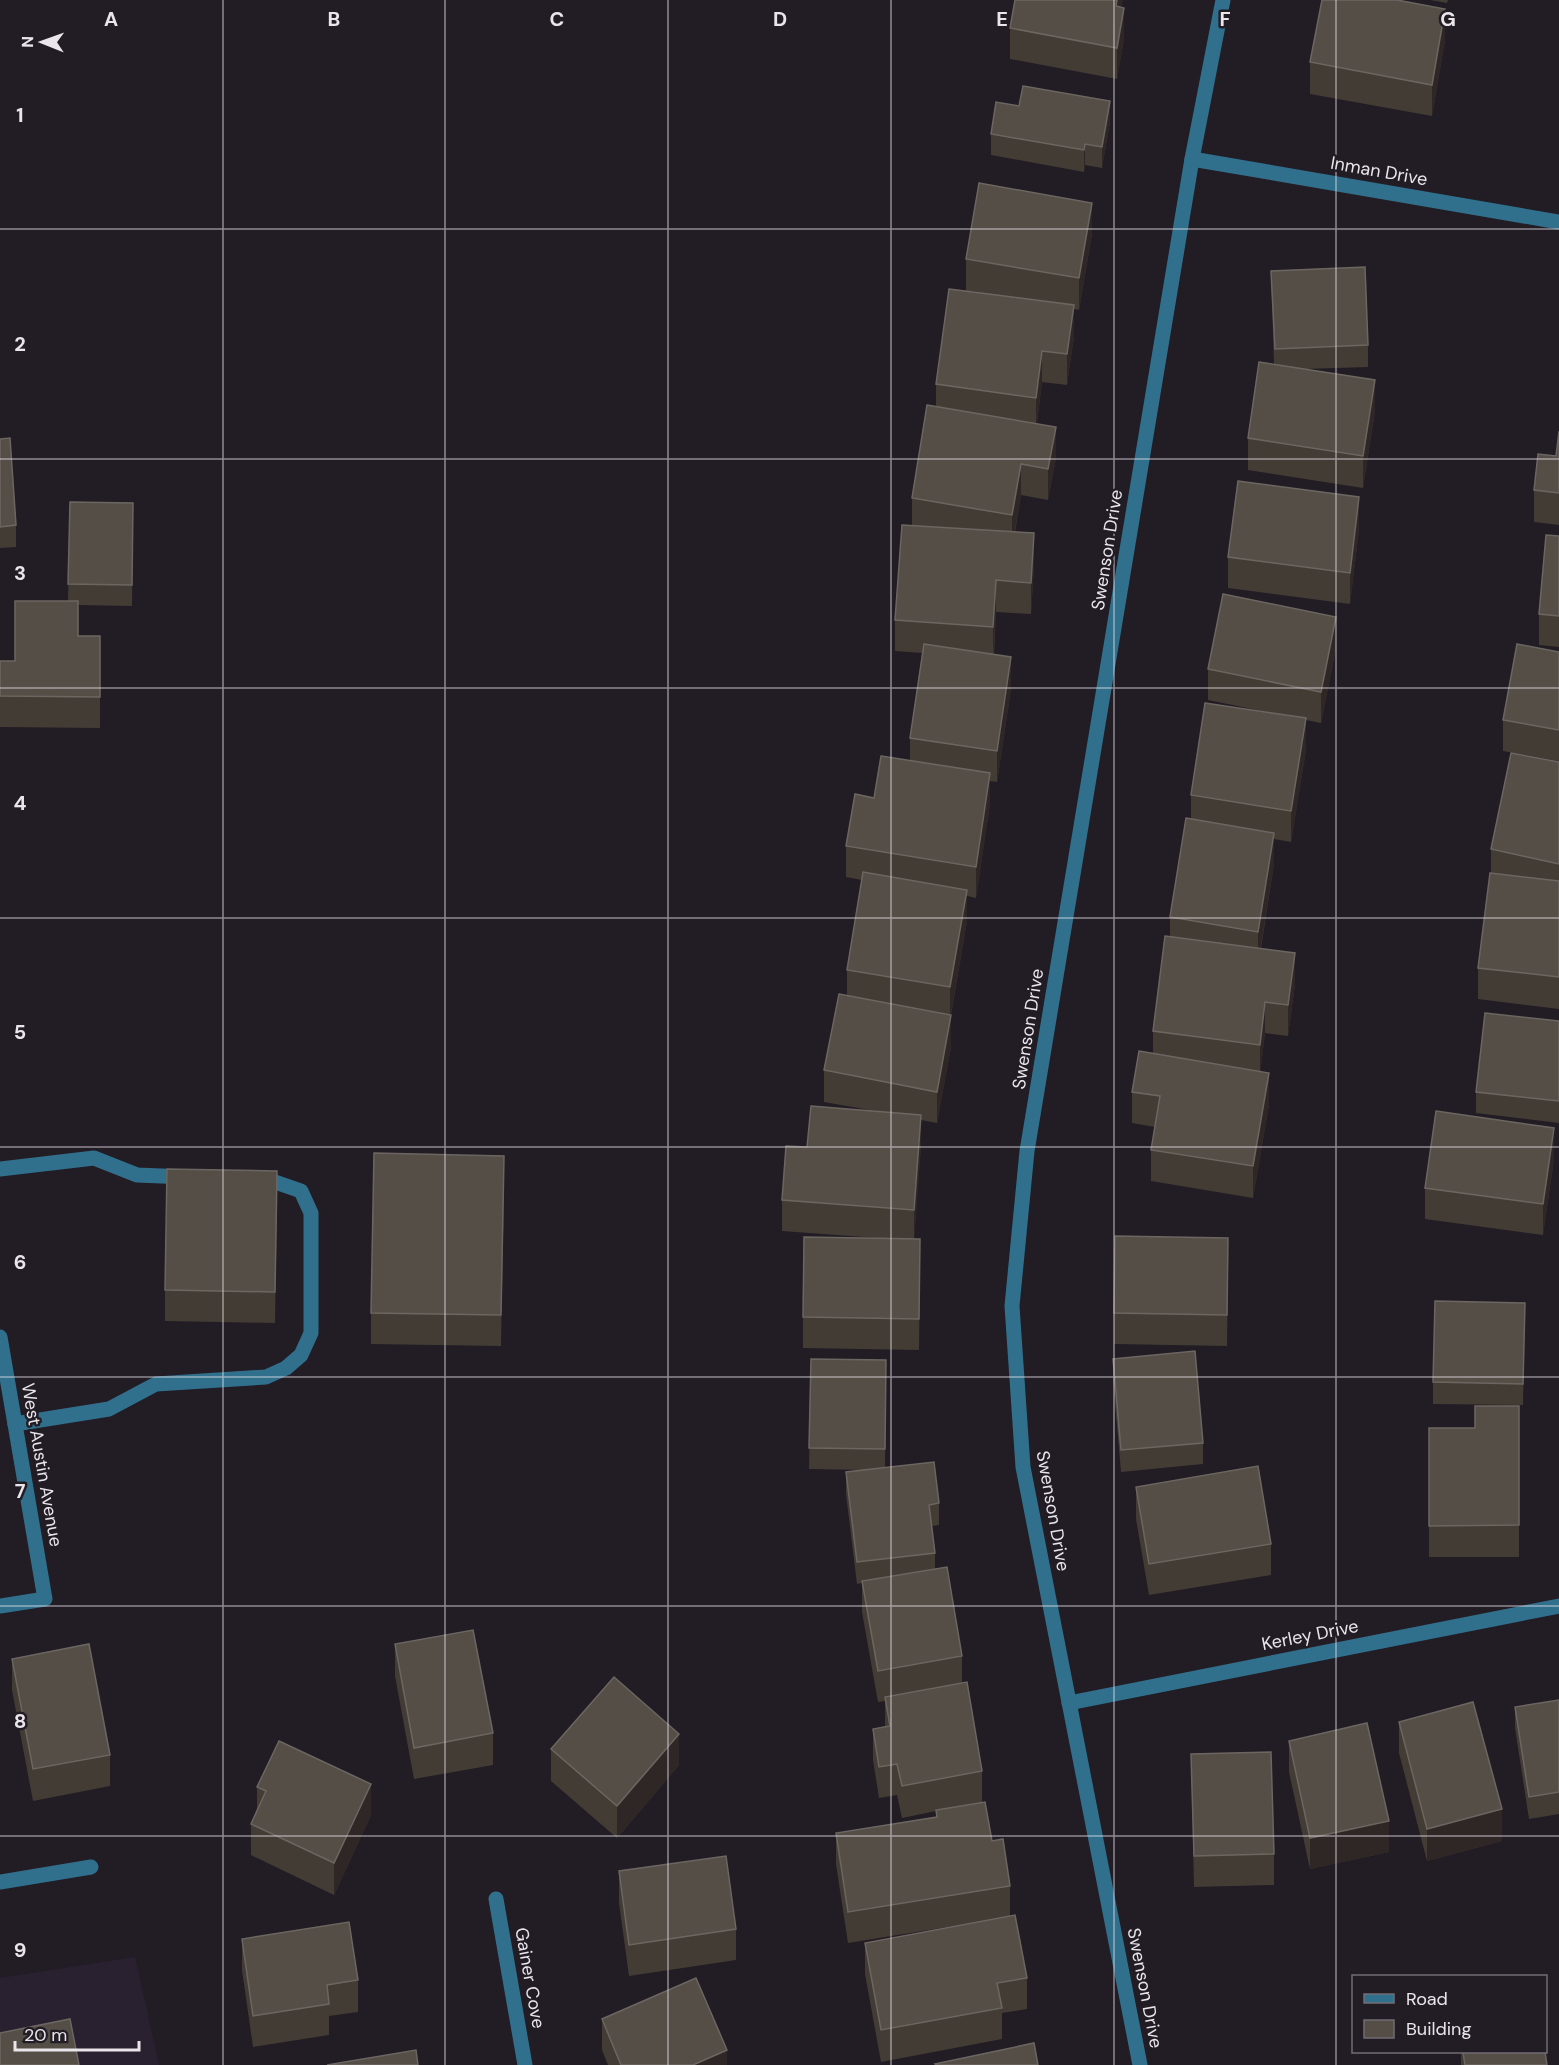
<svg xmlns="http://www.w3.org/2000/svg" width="1559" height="2065" font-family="'DM Sans',sans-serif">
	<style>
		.built { fill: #2a2130 }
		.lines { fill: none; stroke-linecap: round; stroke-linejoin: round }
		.minor { stroke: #31708c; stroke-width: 15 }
		.wall { fill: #433c34 }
		.shaded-wall { fill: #2e2726 }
		.building { fill: #544e47; stroke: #6c6661; stroke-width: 1.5 }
		.grid { fill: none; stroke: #e9e5eb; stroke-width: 1.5; stroke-opacity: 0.55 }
		.labels { text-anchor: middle; stroke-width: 5; stroke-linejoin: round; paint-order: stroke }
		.street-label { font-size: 18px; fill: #e9e5eb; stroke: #221c25 }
		.grid-label { font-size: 20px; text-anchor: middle; font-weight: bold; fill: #e9e5eb; stroke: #221c25; stroke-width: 5; stroke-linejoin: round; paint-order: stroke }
	</style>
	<rect width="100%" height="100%" fill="#221c25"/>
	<path class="built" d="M 135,1957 L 159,2065 L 0,2065 L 0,1978 Z"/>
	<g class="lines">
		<g class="minor">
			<path d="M 1192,159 L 1559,222"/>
			<path d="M 0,1169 L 94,1158 L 137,1175 L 186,1177"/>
			<path d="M 0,1337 L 45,1599 L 0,1606"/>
			<path d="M 15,1424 L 109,1409 L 156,1384 L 266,1377 L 286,1368 L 301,1355 L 311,1333 L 311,1213 L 301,1191 L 275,1182 L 258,1181"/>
			<path d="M 1069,1703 L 1559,1606"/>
			<path d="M 0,1882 L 91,1867"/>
			<path d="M 496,1899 L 525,2065"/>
			<path d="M 1140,2065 L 1023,1467 L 1012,1306 L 1027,1151 L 1192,159 L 1223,0"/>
		</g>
	</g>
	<g class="wall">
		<path d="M 1430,0 L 1448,0 L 1447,3 Z"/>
		<path d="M 1121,7 L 1124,39 L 1117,79 L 1010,59 L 1010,28 Z"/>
		<path d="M 1445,40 L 1432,116 L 1310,94 L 1310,62 Z"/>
		<path d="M 1110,122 L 1102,168 L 1085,165 L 1084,172 L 991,155 L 991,134 Z"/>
		<path d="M 1092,234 L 1079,310 L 1074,309 L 1074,336 L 1067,385 L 1042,382 L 1037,423 L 1056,458 L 1048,500 L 1021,495 L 1015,532 L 1034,565 L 1031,614 L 996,612 L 994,655 L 1011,689 L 997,782 L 990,781 L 990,804 L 976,898 L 967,896 L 967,921 L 951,1015 L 951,1047 L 937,1123 L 921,1120 L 921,1146 L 914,1239 L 920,1270 L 919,1350 L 803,1348 L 803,1317 L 877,1238 L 782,1231 L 782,1200 L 807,1147 L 875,1111 L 824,1102 L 824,1070 L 847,995 L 847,970 L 862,880 L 846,877 L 846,846 L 874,798 L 910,760 L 910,738 L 922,653 L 895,651 L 895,620 L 912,525 L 912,498 L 936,406 L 936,384 L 978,292 L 966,291 L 966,259 Z"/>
		<path d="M 1271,271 L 1368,345 L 1368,367 L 1305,369 L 1375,411 L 1363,488 L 1248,470 L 1248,438 L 1274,364 Z"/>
		<path d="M 1559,431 L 1559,525 L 1534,522 L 1534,490 L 1556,456 Z"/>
		<path d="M 0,439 L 16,525 L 16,547 L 0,548 Z"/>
		<path d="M 70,502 L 133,503 L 132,606 L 78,605 L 78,636 L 100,636 L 100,728 L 0,727 L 0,661 L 15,661 L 68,601 Z"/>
		<path d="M 1359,529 L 1350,604 L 1228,588 L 1228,557 Z"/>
		<path d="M 1559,536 L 1559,647 L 1539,645 L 1539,614 Z"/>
		<path d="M 1336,648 L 1321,723 L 1306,720 L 1306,750 L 1291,842 L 1274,839 L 1274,864 L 1261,948 L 1295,984 L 1288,1036 L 1265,1033 L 1260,1072 L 1269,1105 L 1253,1198 L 1151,1181 L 1151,1150 L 1155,1127 L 1132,1123 L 1132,1092 L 1153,1054 L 1153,1031 L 1170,937 L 1170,917 L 1191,819 L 1191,795 L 1272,713 L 1208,700 L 1208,669 Z"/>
		<path d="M 1559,652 L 1559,761 L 1503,751 L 1503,720 Z"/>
		<path d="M 1559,762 L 1559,1009 L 1478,999 L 1478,968 L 1491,873 L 1491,849 Z"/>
		<path d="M 1559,1021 L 1559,1123 L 1476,1113 L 1476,1092 Z"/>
		<path d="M 1554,1159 L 1543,1235 L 1425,1219 L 1425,1188 Z"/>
		<path d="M 504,1187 L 501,1346 L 371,1344 L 371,1313 Z"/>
		<path d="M 277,1202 L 275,1323 L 165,1321 L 165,1290 Z"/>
		<path d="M 1228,1270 L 1227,1346 L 1114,1344 L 1114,1313 Z"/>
		<path d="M 1525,1303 L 1523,1405 L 1433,1404 L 1433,1382 Z"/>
		<path d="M 811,1359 L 886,1360 L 885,1468 L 939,1503 L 939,1525 L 932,1526 L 935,1553 L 935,1569 L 962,1656 L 962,1683 L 982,1771 L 982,1802 L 992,1841 L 1010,1886 L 1010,1916 L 1027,1978 L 1027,2009 L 1002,2013 L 1002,2039 L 881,2062 L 865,1974 L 865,1943 L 960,1925 L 848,1943 L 836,1864 L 836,1833 L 936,1817 L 936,1811 L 902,1818 L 897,1795 L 879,1798 L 873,1760 L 873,1729 L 885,1726 L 885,1701 L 878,1702 L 862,1612 L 862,1583 L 857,1584 L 846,1494 L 846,1472 L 864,1470 L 809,1469 Z"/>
		<path d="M 1113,1359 L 1203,1443 L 1203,1464 L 1121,1472 L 1113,1380 Z"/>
		<path d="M 1519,1406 L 1519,1557 L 1429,1557 L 1429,1428 L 1475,1428 Z"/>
		<path d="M 1136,1487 L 1271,1544 L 1271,1575 L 1149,1595 L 1136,1519 Z"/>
		<path d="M 395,1644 L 493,1733 L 493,1765 L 414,1779 L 395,1676 Z"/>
		<path d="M 12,1659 L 110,1755 L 110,1786 L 33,1801 L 12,1690 Z"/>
		<path d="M 1559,1700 L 1559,1814 L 1529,1819 L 1515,1728 L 1515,1707 Z"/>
		<path d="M 1399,1722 L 1502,1841 L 1427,1861 L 1399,1753 Z"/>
		<path d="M 1289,1741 L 1389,1852 L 1310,1869 L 1289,1772 Z"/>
		<path d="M 551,1749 L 679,1765 L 617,1838 L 551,1781 Z"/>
		<path d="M 1191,1754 L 1274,1854 L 1274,1885 L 1194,1887 Z"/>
		<path d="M 257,1787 L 371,1815 L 334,1895 L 251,1855 L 251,1824 L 257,1809 Z"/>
		<path d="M 619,1871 L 736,1929 L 736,1960 L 629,1976 L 619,1903 Z"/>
		<path d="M 242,1939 L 358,1980 L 358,2012 L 329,2016 L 329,2035 L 253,2047 L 242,1970 Z"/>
		<path d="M 602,2019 L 727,2065 L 608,2065 L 602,2050 Z"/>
		<path d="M 1461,2052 L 1545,2052 L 1547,2065 L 1461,2065 Z"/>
	</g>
	<g class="shaded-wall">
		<path d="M 1117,0 L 1123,0 L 1116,37 L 1116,6 Z"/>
		<path d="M 1124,8 L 1124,39 L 1117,79 L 1117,48 Z"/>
		<path d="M 1445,9 L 1445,40 L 1432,116 L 1432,85 Z"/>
		<path d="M 1110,101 L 1110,122 L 1102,168 L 1102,147 Z"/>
		<path d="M 1085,144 L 1085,165 L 1084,172 L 1084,150 Z"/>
		<path d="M 1092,203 L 1092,234 L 1079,310 L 1079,278 Z"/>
		<path d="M 1074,305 L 1074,336 L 1067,385 L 1067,354 Z"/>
		<path d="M 1042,351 L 1042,382 L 1036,429 L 1036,398 Z"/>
		<path d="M 1375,380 L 1375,411 L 1363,488 L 1363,456 Z"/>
		<path d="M 1056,427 L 1056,458 L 1048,500 L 1048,469 Z"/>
		<path d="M 1021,464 L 1021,495 L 1012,546 L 1012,515 Z"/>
		<path d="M 1359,497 L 1359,529 L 1350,604 L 1350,573 Z"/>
		<path d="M 1034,533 L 1034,565 L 1031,614 L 1031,583 Z"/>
		<path d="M 996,580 L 996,612 L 993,658 L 993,627 Z"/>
		<path d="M 1336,617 L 1336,648 L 1321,723 L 1321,692 Z"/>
		<path d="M 1011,657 L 1011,689 L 997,782 L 997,751 Z"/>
		<path d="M 1306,718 L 1306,750 L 1291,842 L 1291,811 Z"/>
		<path d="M 990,773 L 990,804 L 976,898 L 976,867 Z"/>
		<path d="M 1274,833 L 1274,864 L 1258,963 L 1258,932 Z"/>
		<path d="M 967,890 L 967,921 L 950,1019 L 950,987 Z"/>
		<path d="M 1295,953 L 1295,984 L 1288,1036 L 1288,1005 Z"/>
		<path d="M 1265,1002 L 1265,1033 L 1260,1076 L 1260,1045 Z"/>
		<path d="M 951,1015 L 951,1047 L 937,1123 L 937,1092 Z"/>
		<path d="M 1269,1073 L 1269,1105 L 1253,1198 L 1253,1166 Z"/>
		<path d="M 921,1115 L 921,1146 L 914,1241 L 914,1210 Z"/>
		<path d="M 1554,1128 L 1554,1159 L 1543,1235 L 1543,1204 Z"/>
		<path d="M 504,1156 L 504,1187 L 501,1346 L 501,1315 Z"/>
		<path d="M 277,1171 L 277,1202 L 275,1323 L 275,1292 Z"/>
		<path d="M 1228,1238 L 1228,1270 L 1227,1346 L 1227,1315 Z"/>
		<path d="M 920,1239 L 920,1270 L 919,1350 L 919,1319 Z"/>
		<path d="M 679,1734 L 679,1765 L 617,1838 L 617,1806 Z"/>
		<path d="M 371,1784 L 371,1815 L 334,1895 L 334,1863 Z"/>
		<path d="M 1502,1809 L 1502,1841 L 1427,1861 L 1427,1829 Z"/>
		<path d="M 1389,1821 L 1389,1852 L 1310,1869 L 1310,1838 Z"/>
		<path d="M 727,2050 L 727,2065 L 693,2065 Z"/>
	</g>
	<g class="building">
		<path d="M 1015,0 L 1117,0 L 1116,6 L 1124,8 L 1117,48 L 1010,28 Z"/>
		<path d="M 1322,0 L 1397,0 L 1445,9 L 1432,85 L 1310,62 Z"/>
		<path d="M 1023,86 L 1110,101 L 1102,147 L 1085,144 L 1084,150 L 991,134 L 996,102 L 1019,106 Z"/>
		<path d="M 979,183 L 1092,203 L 1079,278 L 966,259 Z"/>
		<path d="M 1365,267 L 1368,345 L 1275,349 L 1271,271 Z"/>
		<path d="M 949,289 L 1074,305 L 1067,354 L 1042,351 L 1036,398 L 936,384 Z"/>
		<path d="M 1259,362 L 1375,380 L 1363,456 L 1248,438 Z"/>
		<path d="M 927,405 L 1056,427 L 1048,469 L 1021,464 L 1012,515 L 912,498 Z"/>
		<path d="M 1559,431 L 1559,493 L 1534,490 L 1538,454 L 1556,456 Z"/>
		<path d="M 10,438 L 16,525 L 0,527 L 0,439 Z"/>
		<path d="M 1238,481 L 1359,497 L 1350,573 L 1228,557 Z"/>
		<path d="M 70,502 L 133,503 L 132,585 L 68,584 Z"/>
		<path d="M 902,525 L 1034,533 L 1031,583 L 996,580 L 993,627 L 895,620 Z"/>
		<path d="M 1546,535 L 1559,536 L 1559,616 L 1539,614 Z"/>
		<path d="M 1223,594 L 1336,617 L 1321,692 L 1208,669 Z"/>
		<path d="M 15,601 L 78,601 L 78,636 L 100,636 L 100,697 L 0,696 L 0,661 L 15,661 Z"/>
		<path d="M 924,644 L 1011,657 L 997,751 L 910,738 Z"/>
		<path d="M 1517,644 L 1559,652 L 1559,730 L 1503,720 Z"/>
		<path d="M 1205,703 L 1306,718 L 1291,811 L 1191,795 Z"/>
		<path d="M 1511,753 L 1559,762 L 1559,864 L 1491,849 Z"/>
		<path d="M 881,756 L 990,773 L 976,867 L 846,846 L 855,794 L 874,798 Z"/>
		<path d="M 1186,818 L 1274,833 L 1258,932 L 1170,917 Z"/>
		<path d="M 863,872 L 967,890 L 950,987 L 847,970 Z"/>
		<path d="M 1490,873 L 1559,881 L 1559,977 L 1478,968 Z"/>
		<path d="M 1165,936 L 1295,953 L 1288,1005 L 1265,1002 L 1260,1045 L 1153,1031 Z"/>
		<path d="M 839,994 L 951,1015 L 937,1092 L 824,1070 Z"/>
		<path d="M 1485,1013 L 1559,1021 L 1559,1101 L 1476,1092 Z"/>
		<path d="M 1139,1051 L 1269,1073 L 1253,1166 L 1151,1150 L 1160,1096 L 1132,1092 Z"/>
		<path d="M 811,1106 L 921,1115 L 914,1210 L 782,1200 L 786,1146 L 807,1147 Z"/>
		<path d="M 1436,1111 L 1554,1128 L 1543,1204 L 1425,1188 Z"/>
		<path d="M 374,1153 L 504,1156 L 501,1315 L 371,1313 Z"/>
		<path d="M 167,1169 L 277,1171 L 275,1292 L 165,1290 Z"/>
		<path d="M 1115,1236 L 1228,1238 L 1227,1315 L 1114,1313 Z"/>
		<path d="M 804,1237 L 920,1239 L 919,1319 L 803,1317 Z"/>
		<path d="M 1435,1301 L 1525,1303 L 1523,1384 L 1433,1382 Z"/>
		<path d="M 1195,1351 L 1203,1443 L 1121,1450 L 1113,1359 Z"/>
		<path d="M 811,1359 L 886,1360 L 885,1449 L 809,1448 Z"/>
		<path d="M 1475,1406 L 1519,1406 L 1519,1525 L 1429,1526 L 1429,1428 L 1475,1428 Z"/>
		<path d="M 934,1462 L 939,1503 L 929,1505 L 935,1553 L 857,1562 L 846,1472 Z"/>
		<path d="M 1258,1466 L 1271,1544 L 1149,1564 L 1136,1487 Z"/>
		<path d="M 947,1567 L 962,1656 L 878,1671 L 862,1581 Z"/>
		<path d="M 473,1630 L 493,1733 L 414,1748 L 395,1644 Z"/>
		<path d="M 89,1644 L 110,1755 L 33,1769 L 12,1659 Z"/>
		<path d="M 614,1677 L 679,1734 L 617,1806 L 551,1749 Z"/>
		<path d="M 967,1682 L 982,1771 L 902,1786 L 897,1764 L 879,1767 L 873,1729 L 890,1726 L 885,1697 Z"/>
		<path d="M 1559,1700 L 1559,1792 L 1529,1797 L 1515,1707 Z"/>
		<path d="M 1473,1702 L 1502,1809 L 1427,1829 L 1399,1722 Z"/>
		<path d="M 1367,1723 L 1389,1821 L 1310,1838 L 1289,1741 Z"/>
		<path d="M 279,1741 L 371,1784 L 334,1863 L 251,1824 L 266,1791 L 257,1787 Z"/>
		<path d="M 1271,1752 L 1274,1854 L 1194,1856 L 1191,1754 Z"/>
		<path d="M 985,1802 L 992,1841 L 1003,1839 L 1010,1886 L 848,1912 L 836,1833 L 937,1817 L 936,1810 Z"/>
		<path d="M 726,1856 L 736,1929 L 629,1945 L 619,1871 Z"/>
		<path d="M 1015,1915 L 1027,1978 L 997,1983 L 1002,2008 L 881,2030 L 865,1943 Z"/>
		<path d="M 349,1922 L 358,1980 L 327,1985 L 329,2004 L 253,2016 L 242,1939 Z"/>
		<path d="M 696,1978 L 727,2050 L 693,2065 L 621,2065 L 602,2019 Z"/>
		<path d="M 70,2019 L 79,2065 L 0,2065 L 0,2033 Z"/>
		<path d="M 1034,2043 L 1038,2065 L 936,2065 L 935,2064 Z"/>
		<path d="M 416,2050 L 418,2065 L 327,2065 Z"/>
		<path d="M 1463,2052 L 1545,2052 L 1547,2065 L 1465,2065 Z"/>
	</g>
	<path class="grid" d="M 223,0 L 223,2065M 445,0 L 445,2065M 668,0 L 668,2065M 891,0 L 891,2065M 1114,0 L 1114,2065M 1336,0 L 1336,2065M 0,229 L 1559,229M 0,459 L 1559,459M 0,688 L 1559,688M 0,918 L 1559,918M 0,1147 L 1559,1147M 0,1377 L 1559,1377M 0,1606 L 1559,1606M 0,1836 L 1559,1836"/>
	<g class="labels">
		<g class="street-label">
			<text transform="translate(1379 171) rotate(10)" y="6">Inman Drive</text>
			<text transform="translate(1107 550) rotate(-81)" y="6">Swenson Drive</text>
			<text transform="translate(1028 1029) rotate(-81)" y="6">Swenson Drive</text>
			<text transform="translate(42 1465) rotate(80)" y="6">West Austin Avenue</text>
			<text transform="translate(1053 1511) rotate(80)" y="6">Swenson Drive</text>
			<text transform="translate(1310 1635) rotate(-11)" y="6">Kerley Drive</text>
			<text transform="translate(530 1978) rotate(80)" y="6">Gainer Cove</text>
			<text transform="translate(1145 1988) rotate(79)" y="6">Swenson Drive</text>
		</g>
	</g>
	<g class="grid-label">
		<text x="111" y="26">A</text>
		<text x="334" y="26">B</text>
		<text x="557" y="26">C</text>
		<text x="780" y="26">D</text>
		<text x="1002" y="26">E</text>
		<text x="1225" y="26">F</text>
		<text x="1448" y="26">G</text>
		<text x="20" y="122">1</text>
		<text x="20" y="351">2</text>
		<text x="20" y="580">3</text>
		<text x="20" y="810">4</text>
		<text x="20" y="1039">5</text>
		<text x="20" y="1269">6</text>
		<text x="20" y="1498">7</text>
		<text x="20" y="1728">8</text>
		<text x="20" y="1957">9</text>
	</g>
	<rect x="1352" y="1975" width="195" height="78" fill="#221c25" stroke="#726c74" stroke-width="1.5"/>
	<rect x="1364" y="1994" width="30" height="9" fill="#31708c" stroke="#726c74" stroke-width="1.5"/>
	<text x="1406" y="2005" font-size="18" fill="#e9e5eb">Road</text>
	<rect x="1364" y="2020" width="30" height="18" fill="#544e47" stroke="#726c74" stroke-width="1.5"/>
	<text x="1406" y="2035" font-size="18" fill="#e9e5eb">Building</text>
	<g transform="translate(42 42) rotate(271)" stroke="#221c25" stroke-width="4.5" paint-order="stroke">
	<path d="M0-4.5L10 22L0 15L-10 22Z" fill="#e9e5eb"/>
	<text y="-9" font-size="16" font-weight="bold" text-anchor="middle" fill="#e9e5eb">N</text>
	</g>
	<path d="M15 2041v9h124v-9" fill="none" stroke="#e9e5eb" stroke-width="3"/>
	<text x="24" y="2041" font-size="18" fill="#e9e5eb" stroke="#221c25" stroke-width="4.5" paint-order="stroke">20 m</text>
</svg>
